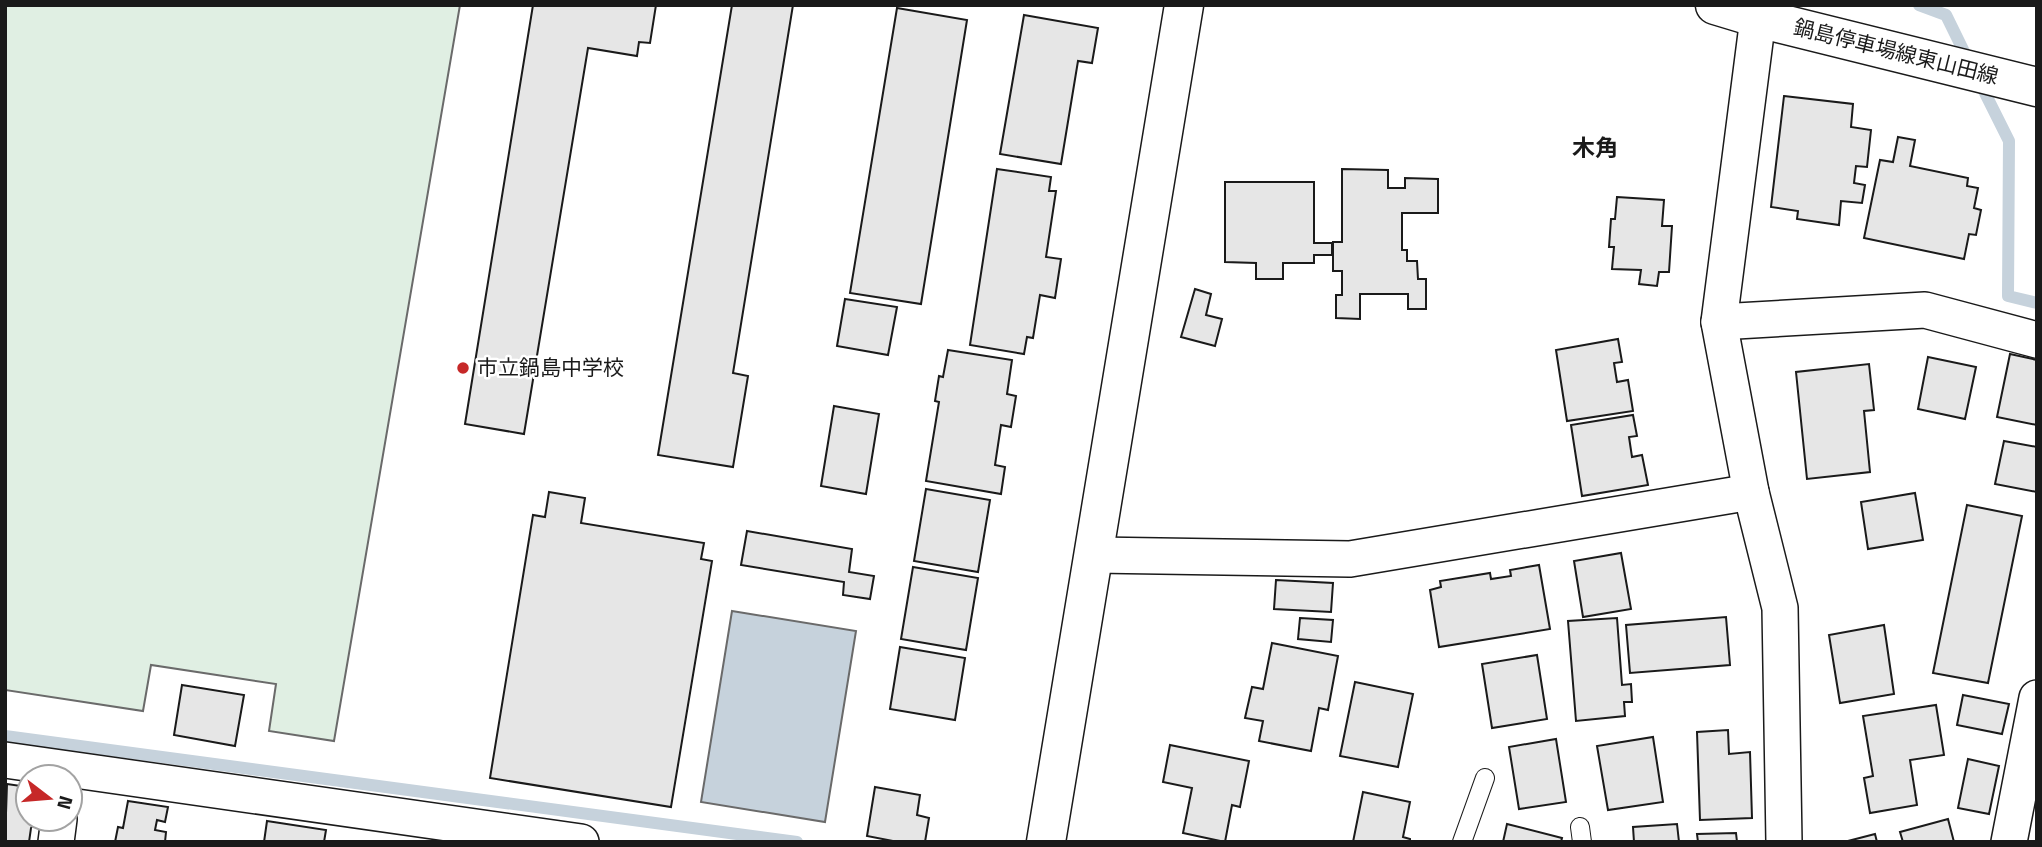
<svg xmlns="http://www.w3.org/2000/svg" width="2042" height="847" font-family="'Titillium Web','Noto Sans JP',sans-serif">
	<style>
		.green { fill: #e0efe3; stroke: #6a6a6a; stroke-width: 2 }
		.water { fill: #c6d2dc; stroke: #6a6a6a; stroke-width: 2 }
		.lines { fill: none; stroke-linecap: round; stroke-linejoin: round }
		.stream { stroke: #c6d2dc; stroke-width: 12 }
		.building { fill: #e6e6e6; stroke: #1a1a1a; stroke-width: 2 }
		.service-casing { stroke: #1a1a1a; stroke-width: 20 }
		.minor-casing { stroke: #1a1a1a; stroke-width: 38 }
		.tertiary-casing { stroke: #1a1a1a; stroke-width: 41 }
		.secondary-casing { stroke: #1a1a1a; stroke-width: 41 }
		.service { stroke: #fff; stroke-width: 18 }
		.minor { stroke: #fff; stroke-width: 35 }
		.tertiary { stroke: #fff; stroke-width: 38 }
		.secondary { stroke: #fff; stroke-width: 38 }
		.poi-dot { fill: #c62828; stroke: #fff; stroke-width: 2.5 }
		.labels { text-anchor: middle; stroke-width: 5; stroke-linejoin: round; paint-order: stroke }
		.street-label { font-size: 21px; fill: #1a1a1a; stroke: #fff }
		.poi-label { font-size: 21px; fill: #1a1a1a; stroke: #fff; text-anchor: start }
		.neighbourhood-label { font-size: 23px; font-weight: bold; fill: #1a1a1a; stroke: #fff }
	</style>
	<rect width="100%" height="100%" fill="#fff"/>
	<path class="green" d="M 5,5 L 460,5 L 334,741 L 269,731 L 276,684 L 151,665 L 143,711 L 5,690 Z"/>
	<path class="water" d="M 732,611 L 856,631 L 825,822 L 701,802 Z"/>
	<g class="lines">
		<g class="stream">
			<path d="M 1919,5 L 1946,15 L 1969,62"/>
			<path d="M 1979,81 L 2009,141 L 2008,296 L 2037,303"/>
			<path d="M 5,736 L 797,842"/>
		</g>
	</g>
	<g class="building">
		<path d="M 533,5 L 656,5 L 650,43 L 639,42 L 637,56 L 588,48 L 524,434 L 465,424 Z"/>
		<path d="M 732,5 L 793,5 L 733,373 L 748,376 L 733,467 L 658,455 Z"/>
		<path d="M 897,8 L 967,20 L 921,304 L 850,293 Z"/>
		<path d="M 1024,15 L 1098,28 L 1092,63 L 1078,61 L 1061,164 L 1000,154 Z"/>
		<path d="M 1784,96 L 1853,104 L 1851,127 L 1871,130 L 1867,167 L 1856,166 L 1854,183 L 1865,185 L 1862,203 L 1841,201 L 1839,225 L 1797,219 L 1798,211 L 1771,207 Z"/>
		<path d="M 1898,137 L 1915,140 L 1910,166 L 1968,178 L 1967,186 L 1978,188 L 1974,208 L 1981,210 L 1976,235 L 1969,234 L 1964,259 L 1864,238 L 1880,160 L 1893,162 Z"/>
		<path d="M 997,169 L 1051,177 L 1049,191 L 1056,191 L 1046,257 L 1061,259 L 1055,298 L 1040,295 L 1033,338 L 1027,337 L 1024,354 L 970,345 Z"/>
		<path d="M 1342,169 L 1388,170 L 1388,188 L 1405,188 L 1405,178 L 1438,179 L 1438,213 L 1402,213 L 1402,250 L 1407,250 L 1407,261 L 1417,261 L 1418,279 L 1426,279 L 1426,309 L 1408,309 L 1408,294 L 1360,294 L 1360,319 L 1336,318 L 1336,295 L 1342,295 L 1342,271 L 1333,271 L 1333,242 L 1342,242 Z"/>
		<path d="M 1225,182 L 1314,182 L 1314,243 L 1332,243 L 1332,255 L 1314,255 L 1314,263 L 1283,263 L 1283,279 L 1256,279 L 1256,263 L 1225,262 Z"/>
		<path d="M 1617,197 L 1664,200 L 1662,226 L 1672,226 L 1669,272 L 1659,272 L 1657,286 L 1639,284 L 1641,270 L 1612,269 L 1614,247 L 1609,247 L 1611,219 L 1615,219 Z"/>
		<path d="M 1195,289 L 1211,294 L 1206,315 L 1222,319 L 1215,346 L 1181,337 Z"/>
		<path d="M 845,299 L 897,307 L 888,355 L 837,346 Z"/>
		<path d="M 1618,339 L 1622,362 L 1614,363 L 1617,382 L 1628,380 L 1633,411 L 1567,421 L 1556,350 Z"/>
		<path d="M 948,350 L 1012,360 L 1007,394 L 1016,396 L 1011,427 L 1001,425 L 995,465 L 1005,467 L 1001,494 L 926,481 L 939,402 L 935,401 L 939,376 L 943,377 Z"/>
		<path d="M 2010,354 L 2037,360 L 2037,425 L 1997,417 Z"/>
		<path d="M 1928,357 L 1976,367 L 1965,419 L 1918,409 Z"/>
		<path d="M 1869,364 L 1874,410 L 1864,411 L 1870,472 L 1807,479 L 1796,372 Z"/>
		<path d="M 834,406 L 879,414 L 866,494 L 821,486 Z"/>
		<path d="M 1633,415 L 1637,436 L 1629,437 L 1632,457 L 1642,455 L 1648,485 L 1582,496 L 1571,425 Z"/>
		<path d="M 2004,441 L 2037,447 L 2037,492 L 1995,484 Z"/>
		<path d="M 926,489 L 990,500 L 978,572 L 914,561 Z"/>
		<path d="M 549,492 L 585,498 L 581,523 L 704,543 L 701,559 L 712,561 L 671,807 L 490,778 L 533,515 L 545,517 Z"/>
		<path d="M 1915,493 L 1923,540 L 1868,549 L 1861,502 Z"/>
		<path d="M 1967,505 L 2022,516 L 1988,683 L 1933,673 Z"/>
		<path d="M 747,531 L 852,549 L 849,572 L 874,576 L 870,599 L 843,595 L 844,582 L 741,565 Z"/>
		<path d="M 1621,553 L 1631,609 L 1583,617 L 1574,561 Z"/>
		<path d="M 1539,565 L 1550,629 L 1439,647 L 1430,590 L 1441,587 L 1440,581 L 1490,573 L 1491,579 L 1511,576 L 1510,570 Z"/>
		<path d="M 913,567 L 978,578 L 966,650 L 901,639 Z"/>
		<path d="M 1276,580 L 1333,583 L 1331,612 L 1274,609 Z"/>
		<path d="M 1726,617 L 1730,665 L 1630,673 L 1626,625 Z"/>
		<path d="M 1300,618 L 1333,620 L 1331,642 L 1298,639 Z"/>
		<path d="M 1617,618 L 1622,685 L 1631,684 L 1632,702 L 1624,702 L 1625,716 L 1576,721 L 1568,621 Z"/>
		<path d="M 1884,625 L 1894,694 L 1840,703 L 1829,635 Z"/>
		<path d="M 1272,643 L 1338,656 L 1328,710 L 1319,708 L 1311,751 L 1259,741 L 1263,721 L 1245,718 L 1252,687 L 1263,689 Z"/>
		<path d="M 900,647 L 965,658 L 955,720 L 890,709 Z"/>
		<path d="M 1537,655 L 1547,719 L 1492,728 L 1482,664 Z"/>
		<path d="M 1355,682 L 1413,694 L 1398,767 L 1340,756 Z"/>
		<path d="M 182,685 L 244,695 L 235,746 L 174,735 Z"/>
		<path d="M 1963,695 L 2009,704 L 2002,734 L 1957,725 Z"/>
		<path d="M 1936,705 L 1944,755 L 1910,760 L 1917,805 L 1870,813 L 1864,778 L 1873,776 L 1863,716 Z"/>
		<path d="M 1728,730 L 1729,754 L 1750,752 L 1752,818 L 1700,820 L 1697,732 Z"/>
		<path d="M 1653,737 L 1663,802 L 1608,810 L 1597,746 Z"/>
		<path d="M 1556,739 L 1566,802 L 1519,809 L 1509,747 Z"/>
		<path d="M 1170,745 L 1249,761 L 1240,807 L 1232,805 L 1225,842 L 1183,833 L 1192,788 L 1163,782 Z"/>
		<path d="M 1968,759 L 1999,766 L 1989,814 L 1958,808 Z"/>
		<path d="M 7,784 L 28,787 L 28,819 L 37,819 L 31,828 L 29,842 L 5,842 Z"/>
		<path d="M 875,787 L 920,795 L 917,815 L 929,818 L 925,842 L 898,842 L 867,836 Z"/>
		<path d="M 1363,792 L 1410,802 L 1403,837 L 1410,839 L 1410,842 L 1353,842 Z"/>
		<path d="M 128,801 L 168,807 L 165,822 L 157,820 L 155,830 L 166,832 L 165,842 L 115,842 L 118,827 L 123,828 Z"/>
		<path d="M 1948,819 L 1954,842 L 1903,842 L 1900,832 Z"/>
		<path d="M 267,821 L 326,830 L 324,842 L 264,842 Z"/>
		<path d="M 1507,824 L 1562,838 L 1561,842 L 1503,842 Z"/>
		<path d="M 1677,824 L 1679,842 L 1634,842 L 1633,827 Z"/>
		<path d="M 1736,833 L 1737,842 L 1698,842 L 1697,834 Z"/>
		<path d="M 1875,834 L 1877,842 L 1844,842 Z"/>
	</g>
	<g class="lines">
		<defs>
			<g id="service">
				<path d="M 1580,827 L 1582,842"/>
				<path d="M 1462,842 L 1485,778"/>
			</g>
			<g id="minor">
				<path d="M 1758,18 L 1719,322 L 1751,492 L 1780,608 L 1784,842"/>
				<path d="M 1719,322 L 1925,310 L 2037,340"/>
				<path d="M 1095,555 L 1350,559 L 1751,492"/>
				<path d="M 5,760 L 581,842"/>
				<path d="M 56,842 L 59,819"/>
				<path d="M 2009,842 L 2037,698"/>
			</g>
			<path id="tertiary" d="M 1046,842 L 1184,5"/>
			<path id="secondary" d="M 1715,5 L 1758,18 L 2037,87"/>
		</defs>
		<use href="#service" class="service-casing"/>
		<use href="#minor" class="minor-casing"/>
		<use href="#tertiary" class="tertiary-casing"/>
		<use href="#secondary" class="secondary-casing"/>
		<use href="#service" class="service"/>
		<use href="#minor" class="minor"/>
		<use href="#tertiary" class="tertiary"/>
		<use href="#secondary" class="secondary"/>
	</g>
	<circle class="poi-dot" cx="463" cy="368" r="7"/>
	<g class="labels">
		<g class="street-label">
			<text transform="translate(1896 52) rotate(14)" y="7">鍋島停車場線東山田線</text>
		</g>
		<g class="poi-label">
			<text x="477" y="375">市立鍋島中学校</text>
		</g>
		<g class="neighbourhood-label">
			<text x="1595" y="156">木角</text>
		</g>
	</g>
	<rect width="2042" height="847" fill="none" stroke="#1a1a1a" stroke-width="14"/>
	<g transform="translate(49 798) rotate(106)"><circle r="33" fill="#ffffff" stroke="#a3a3a3" stroke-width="2"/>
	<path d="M0-5L12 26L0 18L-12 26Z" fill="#c62828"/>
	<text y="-10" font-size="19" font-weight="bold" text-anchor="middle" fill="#1a1a1a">N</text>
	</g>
</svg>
